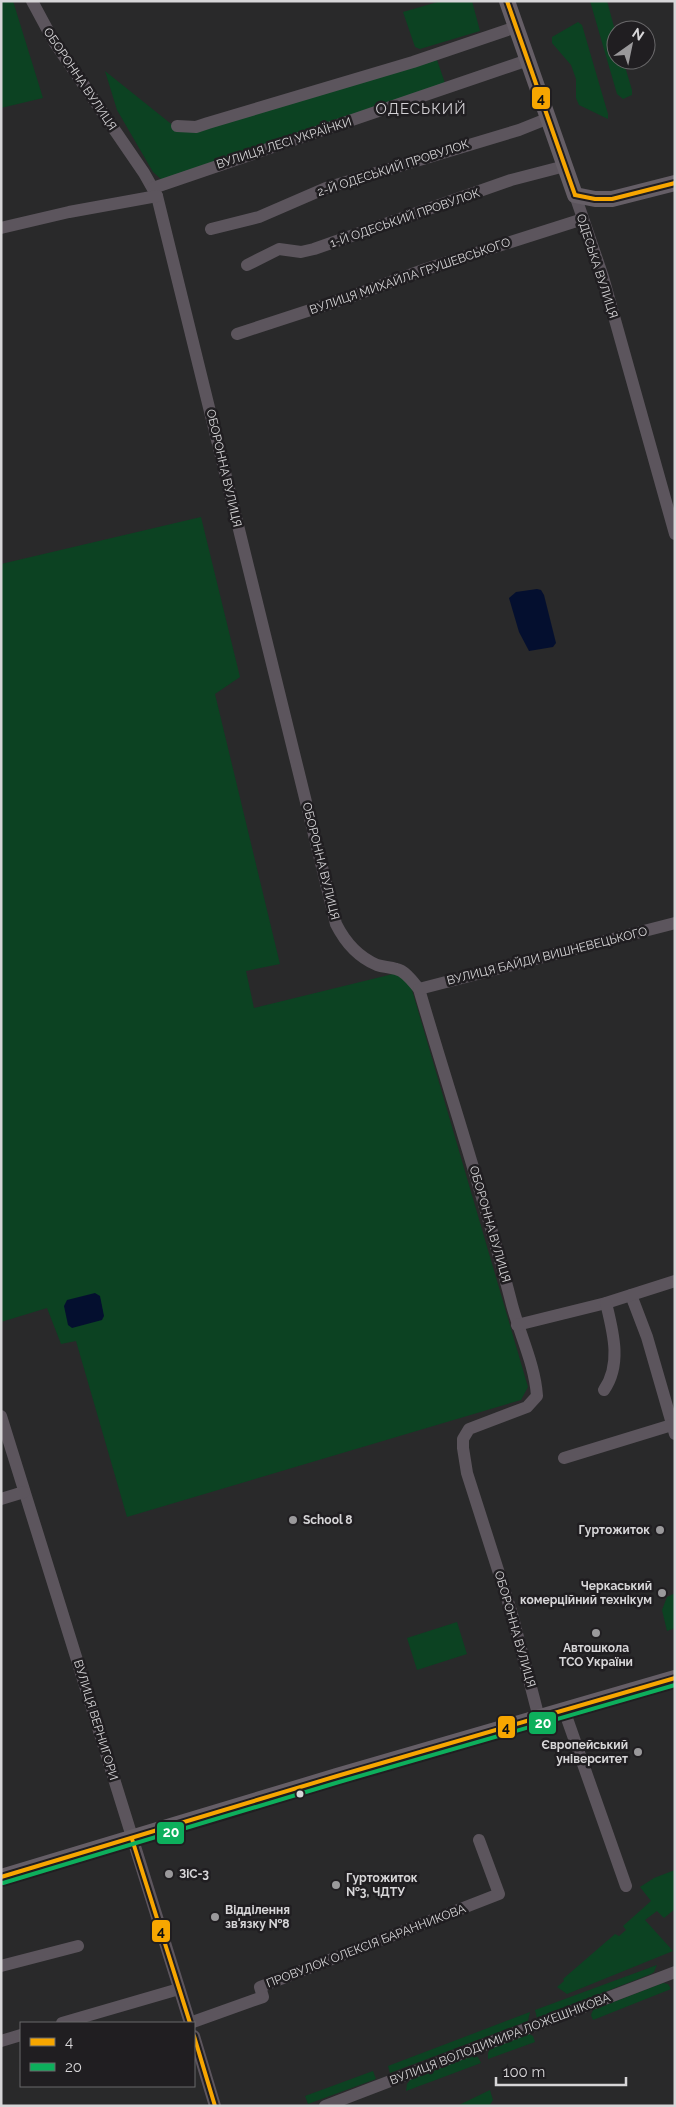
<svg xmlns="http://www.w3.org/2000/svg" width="676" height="2107" font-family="Raleway,sans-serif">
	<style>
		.green { fill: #0c4222 }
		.water { fill: #040f2f }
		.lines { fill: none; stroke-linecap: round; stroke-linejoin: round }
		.minor { stroke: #5c555d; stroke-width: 12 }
		.major { stroke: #655e66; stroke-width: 16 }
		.bus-1-casing { stroke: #201e21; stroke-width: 8 }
		.bus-2-casing { stroke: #201e21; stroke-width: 8 }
		.bus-1 { stroke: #f7a600; stroke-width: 4 }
		.bus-2 { stroke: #0daf5c; stroke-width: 4 }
		.poi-dot { fill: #9a999b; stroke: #201e21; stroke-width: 2 }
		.bus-dot { fill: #d7d6d8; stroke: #201e21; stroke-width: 2 }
		.labels { text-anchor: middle; stroke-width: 5; stroke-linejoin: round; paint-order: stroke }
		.street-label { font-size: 12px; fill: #d7d6d8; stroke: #201e21 }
		.poi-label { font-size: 12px; font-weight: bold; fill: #d7d6d8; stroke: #201e21; text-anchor: start }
		.quarter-label { font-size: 15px; letter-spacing: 1px; fill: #d2d0d4; stroke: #201e21 }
		.line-badge { stroke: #201e21; stroke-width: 2 }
		.badge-label { font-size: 14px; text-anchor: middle; font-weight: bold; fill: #fff }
		.pale-badge-label { font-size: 14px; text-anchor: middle; font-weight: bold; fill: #111 }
	</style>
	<rect width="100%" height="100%" fill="#29292a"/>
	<g class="green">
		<path d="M 1,1 L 13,1 L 43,98 L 1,108 Z"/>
		<path d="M 441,1 L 472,1 L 480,31 L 420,49 L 415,47 L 403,12 Z"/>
		<path d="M 590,1 L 607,1 L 616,34 L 616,60 L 623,60 L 632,90 L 632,95 L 623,99 L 617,94 Z"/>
		<path d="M 578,22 L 582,25 L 608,114 L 608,119 L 579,105 L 576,98 L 576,79 L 571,65 L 552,43 L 552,37 Z"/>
		<path d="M 436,57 L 446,86 L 162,180 L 153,172 L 117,110 L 105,71 L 175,127 Z"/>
		<path d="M 201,517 L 240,677 L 215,694 L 280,964 L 246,971 L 254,1008 L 397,973 L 410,983 L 528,1387 L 521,1400 L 127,1517 L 76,1341 L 61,1344 L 47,1308 L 1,1322 L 1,564 Z"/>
		<path d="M 675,1593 L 675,1628 L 667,1631 L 662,1610 L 667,1597 Z"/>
		<path d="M 457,1622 L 467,1654 L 417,1670 L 407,1638 Z"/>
		<path d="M 675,1870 L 675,1909 L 664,1918 L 657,1911 L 645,1920 L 673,1951 L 567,1994 L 557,1987 L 564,1981 L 563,1979 L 615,1934 L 619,1936 L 626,1930 L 623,1926 L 651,1901 L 640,1887 L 654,1878 Z"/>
		<path d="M 657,1965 L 654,1972 L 651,1974 L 537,2018 L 535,2010 Z"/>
		<path d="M 663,1983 L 668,1984 L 671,1989 L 593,2020 L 591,2015 L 593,2010 Z"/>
		<path d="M 530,2012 L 528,2021 L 390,2073 L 388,2066 Z"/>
		<path d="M 529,2034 L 533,2036 L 535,2042 L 488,2059 L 488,2053 L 490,2049 Z"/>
		<path d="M 474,2055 L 478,2057 L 481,2063 L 406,2091 L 407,2084 L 411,2079 Z"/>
		<path d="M 373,2071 L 376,2079 L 308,2104 L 305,2096 Z"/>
		<path d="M 490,2090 L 493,2100 L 489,2106 L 457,2106 Z"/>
	</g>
	<g class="water">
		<path d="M 537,589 L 541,590 L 544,595 L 556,643 L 553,647 L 529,651 L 519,632 L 509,598 L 516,592 Z"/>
		<path d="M 95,1293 L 100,1296 L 104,1316 L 102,1320 L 72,1328 L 68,1325 L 64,1306 L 67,1300 Z"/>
	</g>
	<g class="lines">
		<g class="minor">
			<path d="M 32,1 L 53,40 L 144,173 L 157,196 L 336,924 C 345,942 358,957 377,965 C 383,967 390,967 396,969 C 406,971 413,982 419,989 C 450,1095 485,1199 512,1305 C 520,1335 535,1365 537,1396 L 527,1407 L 469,1429 L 463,1439 L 463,1448 L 467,1473 L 512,1614 L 539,1718"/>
			<path d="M 177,126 L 196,127 L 208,123 L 413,62 L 516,27"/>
			<path d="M 153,188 L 528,60"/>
			<path d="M 575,195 L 603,277 L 675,534"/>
			<path d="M 1,228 L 69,212 L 157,196"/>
			<path d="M 211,229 L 259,217 L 326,188 L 519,130 L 549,118"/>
			<path d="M 247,265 L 279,249 L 301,252 L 314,249 L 511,180 L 565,166"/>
			<path d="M 237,334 L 347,298 L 426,269 L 583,219"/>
			<path d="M 419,989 L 675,923"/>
			<path d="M 631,1295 L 647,1337 L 675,1434"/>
			<path d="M 517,1325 L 606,1303 L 675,1281"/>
			<path d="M 604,1390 C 622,1364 613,1332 606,1303"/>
			<path d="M 1,1416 L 190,2023"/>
			<path d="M 564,1458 L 675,1424"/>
			<path d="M 1,1499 L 24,1492"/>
			<path d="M 564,1710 L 626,1886"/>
			<path d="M 1,1966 L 78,1946"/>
			<path d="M 62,2023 L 179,1989"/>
			<path d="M 190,2023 L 263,1997 L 260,1987 L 499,1894 L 479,1840"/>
			<path d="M 194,2036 L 215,2106"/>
			<path d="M 1,2041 L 21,2035"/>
			<path d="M 325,2106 L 675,1972"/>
		</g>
		<g class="major">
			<path d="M 507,1 L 575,195 L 595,199 L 612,199 L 675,183"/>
			<path d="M 1,1877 L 337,1776 L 675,1678"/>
		</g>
		<defs>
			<g id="bus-1">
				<path d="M 507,1 L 575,195"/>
				<path d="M 575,195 L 595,199 L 612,199 L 675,183"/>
				<path d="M 132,1839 L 190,2023"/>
				<path d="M 1,1877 L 337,1776 L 675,1678"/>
				<path d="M 194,2036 L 215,2106"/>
			</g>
			<path id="bus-2" d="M 3,1883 L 339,1782 L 675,1685"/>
		</defs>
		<use href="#bus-1" class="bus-1-casing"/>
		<use href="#bus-2" class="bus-2-casing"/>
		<use href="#bus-1" class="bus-1"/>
		<use href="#bus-2" class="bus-2"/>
	</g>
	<g class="poi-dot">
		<circle cx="293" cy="1520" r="5"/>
		<circle cx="660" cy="1530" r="5"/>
		<circle cx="662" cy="1593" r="5"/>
		<circle cx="596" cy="1633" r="5"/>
		<circle cx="638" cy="1752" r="5"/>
		<circle cx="169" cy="1874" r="5"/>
		<circle cx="336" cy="1885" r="5"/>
		<circle cx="215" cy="1917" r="5"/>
	</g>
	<circle class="bus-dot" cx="300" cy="1794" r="4.5"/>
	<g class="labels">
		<g class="street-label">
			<text transform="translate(80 79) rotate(56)" y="4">ОБОРОННА ВУЛИЦЯ</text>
			<text transform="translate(284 143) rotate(-18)" y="4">ВУЛИЦЯ ЛЕСІ УКРАЇНКИ</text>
			<text transform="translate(393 168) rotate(-18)" y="4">2-Й ОДЕСЬКИЙ ПРОВУЛОК</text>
			<text transform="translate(405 218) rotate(-19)" y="4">1-Й ОДЕСЬКИЙ ПРОВУЛОК</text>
			<text transform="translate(597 266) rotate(72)" y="4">ОДЕСЬКА ВУЛИЦЯ</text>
			<text transform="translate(410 276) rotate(-19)" y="4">ВУЛИЦЯ МИХАЙЛА ГРУШЕВСЬКОГО</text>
			<text transform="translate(224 468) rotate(77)" y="4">ОБОРОННА ВУЛИЦЯ</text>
			<text transform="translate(321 861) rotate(76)" y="4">ОБОРОННА ВУЛИЦЯ</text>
			<text transform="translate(547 956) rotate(-14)" y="4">ВУЛИЦЯ БАЙДИ ВИШНЕВЕЦЬКОГО</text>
			<text transform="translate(490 1224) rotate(74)" y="4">ОБОРОННА ВУЛИЦЯ</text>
			<text transform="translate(515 1629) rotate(74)" y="4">ОБОРОННА ВУЛИЦЯ</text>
			<text transform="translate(96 1720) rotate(73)" y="4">ВУЛИЦЯ ВЕРНИГОРИ</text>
			<text transform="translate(366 1946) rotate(-21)" y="4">ПРОВУЛОК ОЛЕКСІЯ БАРАННИКОВА</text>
			<text transform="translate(500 2039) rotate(-21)" y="4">ВУЛИЦЯ ВОЛОДИМИРА ЛОЖЕШНІКОВА</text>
		</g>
		<g class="poi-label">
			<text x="303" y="1524">School 8</text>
			<text x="650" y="1534" text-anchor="end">Гуртожиток</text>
			<text x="652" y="1590" text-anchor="end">Черкаський<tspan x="652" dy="14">комерційний технікум</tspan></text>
			<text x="596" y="1652" text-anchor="middle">Автошкола<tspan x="596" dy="14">ТСО України</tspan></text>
			<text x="628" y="1749" text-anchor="end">Європейський<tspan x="628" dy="14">університет</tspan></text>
			<text x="179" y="1878">ЗіС-3</text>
			<text x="346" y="1882">Гуртожиток<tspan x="346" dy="14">№3, ЧДТУ</tspan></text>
			<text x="225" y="1914">Відділення<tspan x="225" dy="14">зв'язку №8</tspan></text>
		</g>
		<g class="quarter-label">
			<text x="421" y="114">ОДЕСЬКИЙ</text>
		</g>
	</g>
	<g class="line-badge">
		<rect x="531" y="86" width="20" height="24" rx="5" fill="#f7a600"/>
		<rect x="528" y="1711" width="29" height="24" rx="5" fill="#0daf5c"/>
		<rect x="497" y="1715" width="19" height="24" rx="5" fill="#f7a600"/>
		<rect x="156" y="1821" width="29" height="24" rx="5" fill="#0daf5c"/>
		<rect x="151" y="1919" width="20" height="24" rx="5" fill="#f7a600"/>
	</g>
	<g class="badge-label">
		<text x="543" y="1728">20</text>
		<text x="171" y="1837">20</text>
	</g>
	<g class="pale-badge-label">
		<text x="541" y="103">4</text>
		<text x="506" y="1732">4</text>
		<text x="161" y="1936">4</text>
	</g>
	<rect width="676" height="2107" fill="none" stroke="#d7d6d8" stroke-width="5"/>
	<rect x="20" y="2022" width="175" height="65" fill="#201e21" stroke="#69686a"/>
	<rect x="30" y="2038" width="25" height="8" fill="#f7a600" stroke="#69686a"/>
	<text x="65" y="2047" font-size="15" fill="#d7d6d8">4</text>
	<rect x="30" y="2063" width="25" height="8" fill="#0daf5c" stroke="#69686a"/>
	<text x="65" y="2072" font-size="15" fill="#d7d6d8">20</text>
	<g transform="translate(631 45) rotate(33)"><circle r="24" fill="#201e21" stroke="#69686a"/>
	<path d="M0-4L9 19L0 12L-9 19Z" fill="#9a999b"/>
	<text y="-8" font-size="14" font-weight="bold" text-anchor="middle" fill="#d7d6d8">N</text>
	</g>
	<path d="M496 2077v8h130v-8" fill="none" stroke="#d7d6d8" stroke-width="2.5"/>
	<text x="503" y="2077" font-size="15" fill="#d7d6d8" stroke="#201e21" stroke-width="4" paint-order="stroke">100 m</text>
</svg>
